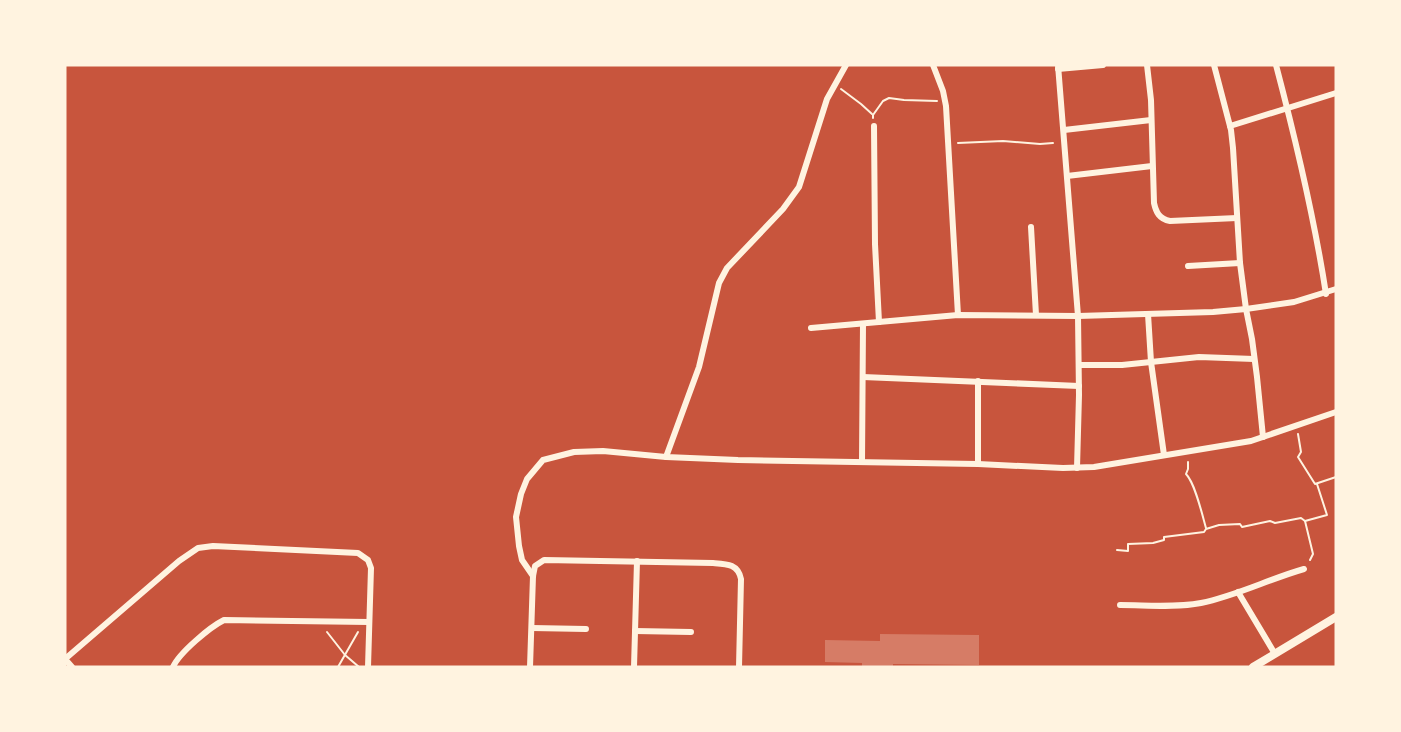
<svg xmlns="http://www.w3.org/2000/svg" width="1401" height="732" font-family="Raleway,sans-serif">
	<style>
		.building { fill: #d67c66 }
		.lines { fill: none; stroke-linecap: round; stroke-linejoin: round }
		.path { stroke: #fff3e0; stroke-width: 2 }
		.minor { stroke: #fff3e0; stroke-width: 6 }
		.tertiary { stroke: #fff3e0; stroke-width: 8 }
	</style>
	<rect width="100%" height="100%" fill="#c8553d"/>
	<path class="building" d="M 880,634 L 979,635 L 979,665 L 893,664 L 893,667 L 862,667 L 862,663 L 825,662 L 825,640 L 880,641 Z"/>
	<g class="lines">
		<g class="path">
			<path d="M 841,89 L 861,104 L 872,114"/>
			<path d="M 873,118 L 873,115 L 883,101 L 889,98 L 904,100 L 937,101"/>
			<path d="M 958,143 L 1003,141 L 1040,144 L 1053,143"/>
			<path d="M 1298,434 L 1301,452 L 1298,457 L 1315,484 L 1336,477"/>
			<path d="M 1188,462 L 1188,469 L 1186,474 C 1195,483 1202,514 1206,528"/>
			<path d="M 1117,550 L 1128,551 L 1128,544 L 1153,543 L 1164,540 L 1164,537 L 1204,532 L 1206,529 L 1219,525 L 1240,524 L 1242,527 L 1270,521 L 1275,523 L 1301,518 L 1305,521"/>
			<path d="M 1310,560 L 1313,554 L 1305,521 L 1327,515 L 1317,484"/>
			<path d="M 327,632 L 345,655 L 359,667"/>
			<path d="M 338,667 L 358,632"/>
		</g>
		<g class="minor">
			<path d="M 933,65 L 943,91 L 946,106 L 958,315"/>
			<path d="M 1058,65 L 1078,316 L 1079,395 L 1077,468"/>
			<path d="M 1147,65 L 1151,100 L 1154,203 C 1156,212 1159,219 1170,221 L 1237,218"/>
			<path d="M 1214,65 L 1231,130 L 1233,148 L 1240,263 L 1246,309 L 1252,339 L 1257,377 L 1263,437"/>
			<path d="M 1276,65 C 1296,141 1314,216 1326,294"/>
			<path d="M 1058,69 L 1103,65"/>
			<path d="M 874,126 L 875,244 L 879,322"/>
			<path d="M 1230,126 L 1336,93"/>
			<path d="M 1064,130 L 1151,120"/>
			<path d="M 1067,176 L 1152,166"/>
			<path d="M 1031,227 L 1036,315"/>
			<path d="M 1188,266 L 1240,263"/>
			<path d="M 1148,314 L 1151,362 L 1164,455"/>
			<path d="M 811,328 L 958,315 L 1078,316 L 1213,312 L 1246,309 L 1294,302 L 1336,289"/>
			<path d="M 1079,365 L 1122,365 L 1199,357 L 1254,359"/>
			<path d="M 863,377 L 1079,386"/>
			<path d="M 666,457 L 699,367 L 719,283 L 727,268 L 783,209 L 799,187 L 827,99 L 846,65"/>
			<path d="M 862,462 L 863,324"/>
			<path d="M 978,464 L 978,381"/>
			<path d="M 533,576 L 522,560 L 519,546 L 516,517 L 521,494 L 527,479 L 543,460 L 574,452 L 603,451 L 666,457 L 738,460 L 978,464 L 1063,468 L 1094,467 L 1251,441 L 1336,412"/>
			<path d="M 1238,592 L 1275,654"/>
			<path d="M 1120,605 C 1146,605 1175,608 1201,603 C 1236,596 1269,579 1304,569"/>
			<path d="M 532,628 L 586,629"/>
			<path d="M 635,631 L 691,632"/>
			<path d="M 72,667 L 65,659 L 179,561 L 198,548 L 213,546 L 358,553 L 368,560 L 371,568 L 368,667"/>
			<path d="M 173,667 C 179,653 210,627 224,620 L 369,622"/>
			<path d="M 530,667 L 533,576 L 535,566 L 544,560 L 713,563 C 727,564 738,564 741,579 L 739,667"/>
			<path d="M 634,667 L 637,561"/>
		</g>
		<path class="tertiary" d="M 1253,667 L 1336,617"/>
	</g>
	<rect width="1401" height="732" fill="none" stroke="#fff3e0" stroke-width="133"/>
</svg>
